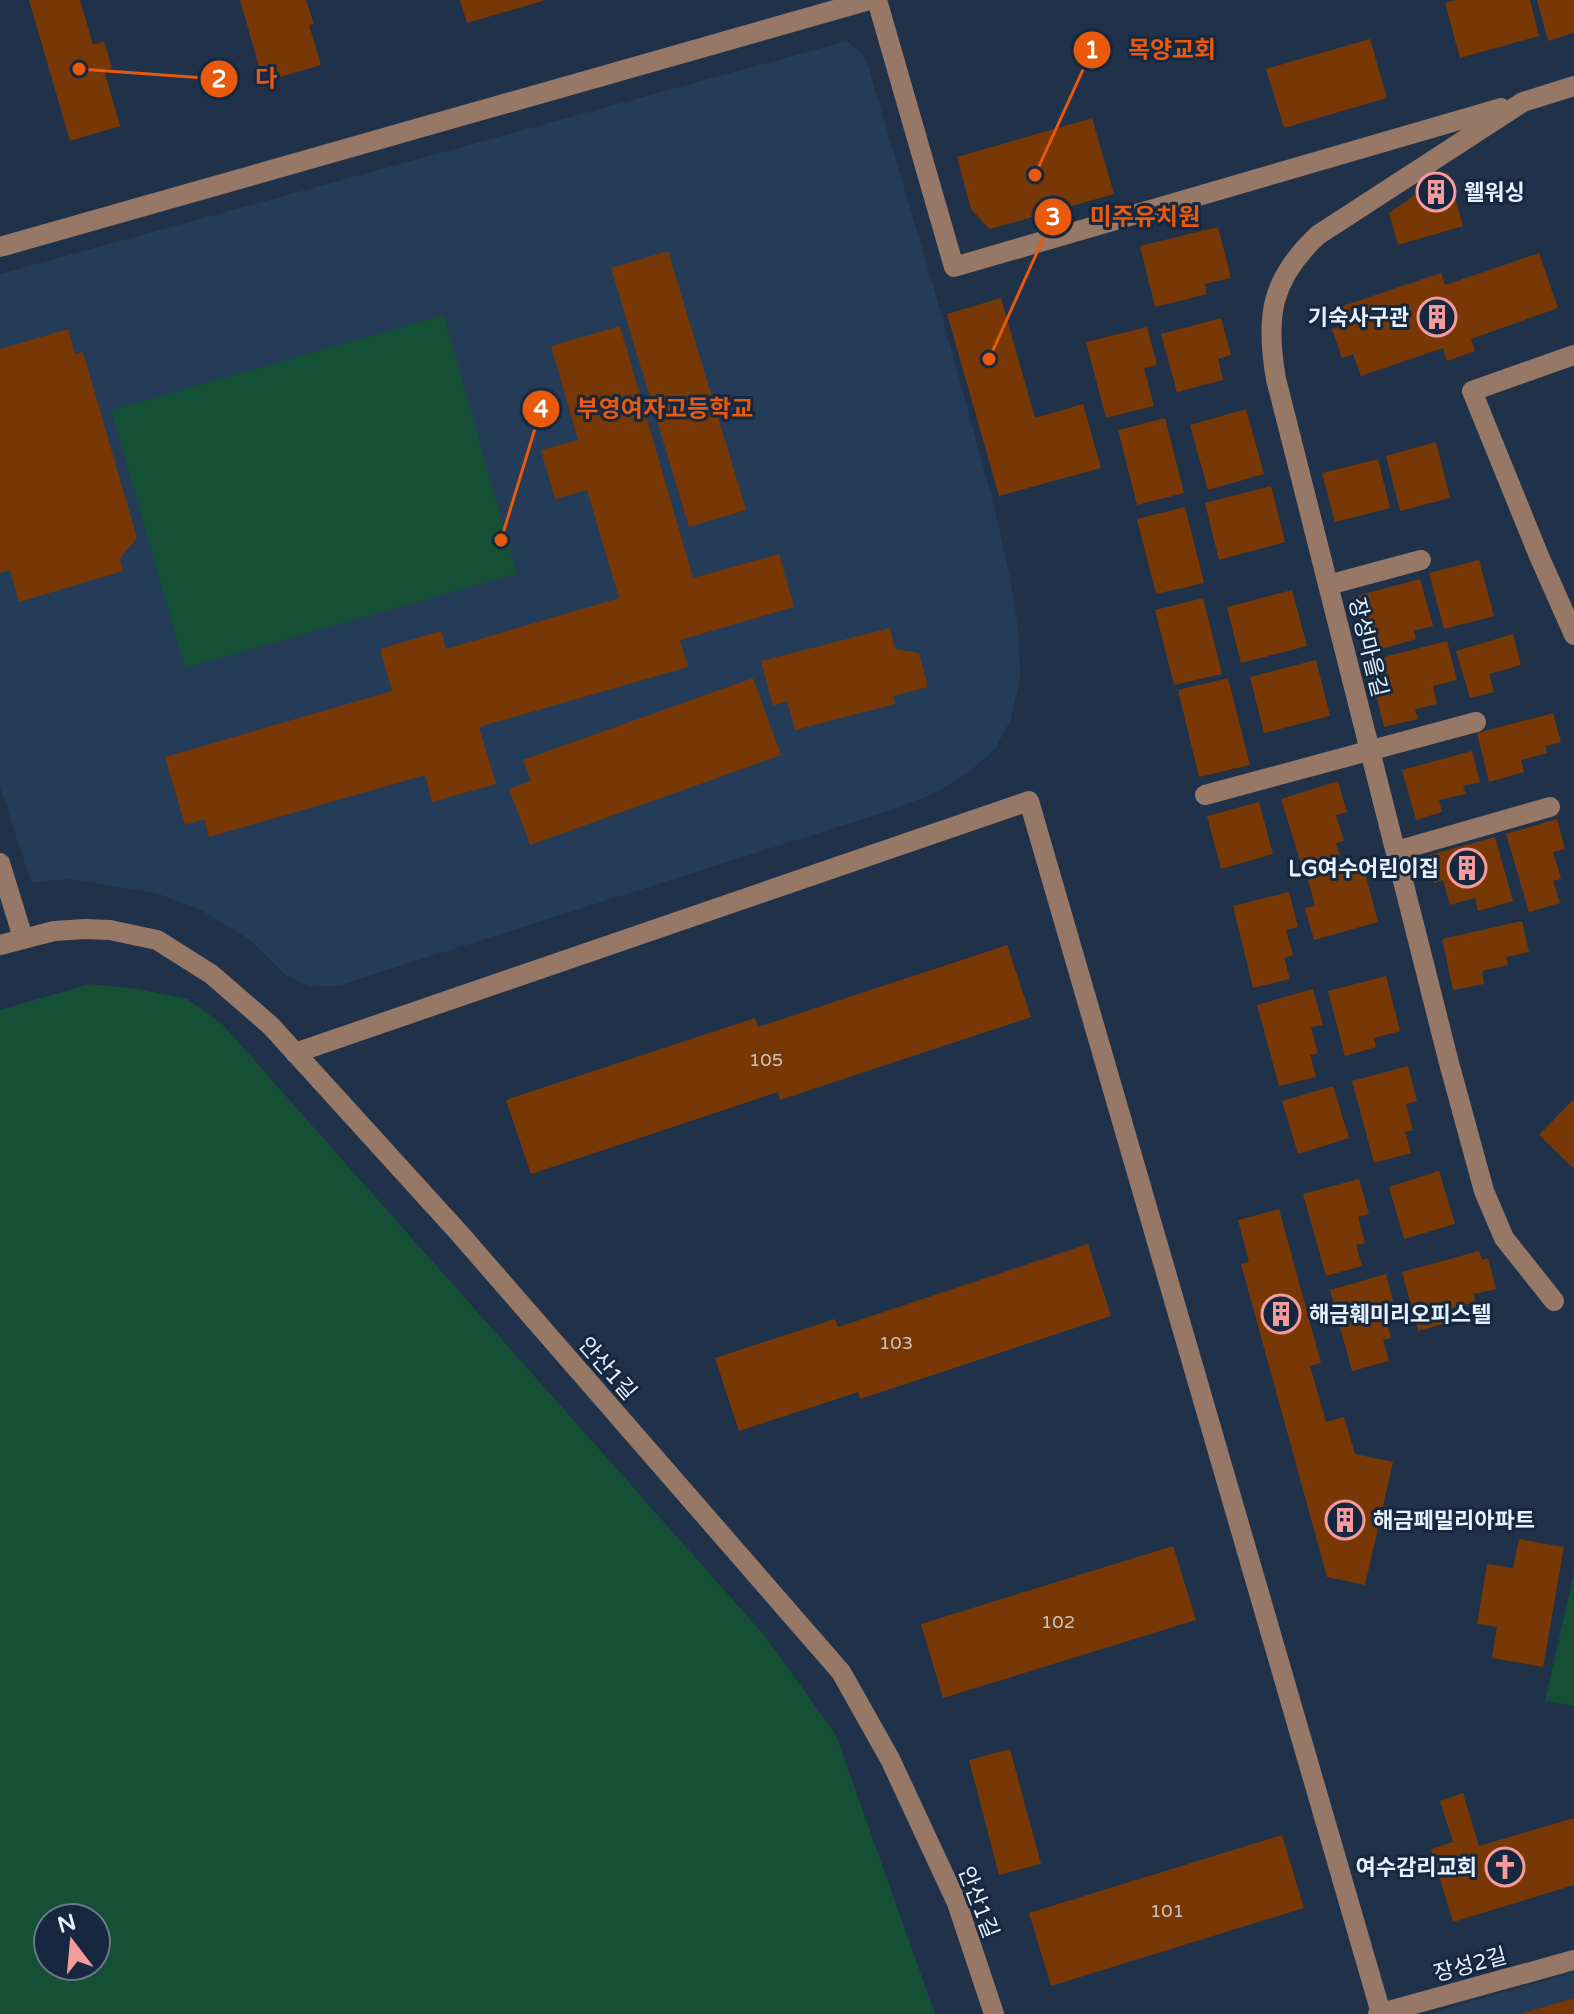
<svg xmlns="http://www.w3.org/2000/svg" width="1574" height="2014" font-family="'Varela Round','Noto Sans KR',sans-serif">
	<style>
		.built { fill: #243c58 }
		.green { fill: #154f36; fill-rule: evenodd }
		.building { fill: #773805 }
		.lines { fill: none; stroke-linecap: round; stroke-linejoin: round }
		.minor { stroke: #977866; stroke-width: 20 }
		.labels { text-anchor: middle; stroke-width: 6; stroke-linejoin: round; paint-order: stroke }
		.number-label { font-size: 18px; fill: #cbc3c0 }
		.poi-label { font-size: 22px; font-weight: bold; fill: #e7f1fe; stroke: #15283f; text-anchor: start }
		.street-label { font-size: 22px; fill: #e7f1fe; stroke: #15283f }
		.leader { fill: none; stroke: #e8590c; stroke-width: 3 }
		.callout-dot { fill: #e8590c; stroke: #15283f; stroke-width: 3 }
		.mark-label { font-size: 24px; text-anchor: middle; font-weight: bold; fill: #fff }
		.callout-label { font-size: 24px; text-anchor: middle; font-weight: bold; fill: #e8590c; stroke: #15283f; stroke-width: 6; stroke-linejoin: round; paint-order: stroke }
	</style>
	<rect width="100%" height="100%" fill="#1f324a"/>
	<g class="built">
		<path d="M 847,41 L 865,56 L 938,302 L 994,506 L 1009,573 L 1019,634 L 1020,678 L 1011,719 L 995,749 L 969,772 L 933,794 L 888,811 L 340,985 L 311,987 L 287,976 L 249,939 L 201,910 L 156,893 L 71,879 L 31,882 L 0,787 L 0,274 Z"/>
		<path d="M 1574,1972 L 1574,2014 L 1428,2014 Z"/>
	</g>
	<g class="green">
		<path d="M 444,315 L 517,574 L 185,668 L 111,410 Z"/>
		<path d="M 90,984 L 138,989 L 187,999 L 222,1024 L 764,1635 L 836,1735 L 935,2014 L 0,2014 L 0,1010 ZM 48,1918 L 96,1918 L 96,1966 L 48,1966 Z"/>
		<path d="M 1574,1572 L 1574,1706 L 1545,1701 Z"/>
	</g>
	<g class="building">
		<path d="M 29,0 L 80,0 L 93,45 L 104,41 L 112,68 L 104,70 L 120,126 L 70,141 Z"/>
		<path d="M 240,0 L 306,0 L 314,24 L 309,25 L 321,65 L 273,79 L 270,67 L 260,70 Z"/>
		<path d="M 460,0 L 543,0 L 543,1 L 467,23 Z"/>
		<path d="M 1457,0 L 1530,0 L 1539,36 L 1460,58 L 1445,3 Z"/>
		<path d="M 1537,0 L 1574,0 L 1574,33 L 1548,41 Z"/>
		<path d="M 1370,39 L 1387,98 L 1284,128 L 1266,69 Z"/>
		<path d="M 1092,118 L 1114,194 L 990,229 L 971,209 L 957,157 Z"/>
		<path d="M 1448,172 L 1463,226 L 1398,245 L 1389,213 Z"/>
		<path d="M 1218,227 L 1231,278 L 1205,284 L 1207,294 L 1155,307 L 1140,246 Z"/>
		<path d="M 668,251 L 746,510 L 689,527 L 611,268 Z"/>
		<path d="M 1539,253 L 1558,308 L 1471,339 L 1475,351 L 1447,361 L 1443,348 L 1361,376 L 1353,354 L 1342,358 L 1332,329 L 1344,326 L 1337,308 L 1441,273 L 1445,285 Z"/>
		<path d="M 1001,298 L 1035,418 L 1083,404 L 1101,468 L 999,496 L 947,314 Z"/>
		<path d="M 1221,318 L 1231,355 L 1218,359 L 1223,380 L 1177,392 L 1161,334 Z"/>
		<path d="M 620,326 L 693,578 L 779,554 L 794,607 L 680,640 L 688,667 L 479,727 L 496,784 L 432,802 L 425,775 L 209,837 L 204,819 L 185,825 L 165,757 L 392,691 L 380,649 L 441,631 L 446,649 L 619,598 L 587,490 L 555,499 L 541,450 L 578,440 L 551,346 Z"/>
		<path d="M 1147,327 L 1157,365 L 1144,368 L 1154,406 L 1106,418 L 1086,342 Z"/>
		<path d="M 68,329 L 75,354 L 83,352 L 137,538 L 120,558 L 123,571 L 19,602 L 10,570 L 0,573 L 0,349 Z"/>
		<path d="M 1246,409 L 1264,474 L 1208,490 L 1190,425 Z"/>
		<path d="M 1165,418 L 1184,493 L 1137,505 L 1118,430 Z"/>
		<path d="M 1436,442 L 1450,498 L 1400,511 L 1386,456 Z"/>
		<path d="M 1378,459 L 1390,508 L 1335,522 L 1322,473 Z"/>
		<path d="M 1271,486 L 1285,542 L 1219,560 L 1205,503 Z"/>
		<path d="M 1185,507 L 1204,583 L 1156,594 L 1137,519 Z"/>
		<path d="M 1479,560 L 1494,616 L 1444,629 L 1429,573 Z"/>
		<path d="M 1420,579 L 1433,626 L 1414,631 L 1416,639 L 1367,653 L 1352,597 Z"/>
		<path d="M 1292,590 L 1307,646 L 1241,663 L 1227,607 Z"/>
		<path d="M 1203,598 L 1222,674 L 1174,685 L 1155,610 Z"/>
		<path d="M 890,628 L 895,649 L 919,653 L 928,687 L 893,696 L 895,704 L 795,730 L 787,701 L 773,706 L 761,661 Z"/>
		<path d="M 1513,634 L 1521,665 L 1489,674 L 1494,692 L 1470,698 L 1456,651 Z"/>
		<path d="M 1447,641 L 1457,680 L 1433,686 L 1437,704 L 1415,709 L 1418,719 L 1384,727 L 1368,661 Z"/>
		<path d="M 1316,660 L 1330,716 L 1264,733 L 1250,677 Z"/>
		<path d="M 753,678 L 781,755 L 530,845 L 509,789 L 531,781 L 523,760 Z"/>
		<path d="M 1228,678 L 1250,765 L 1199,777 L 1178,690 Z"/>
		<path d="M 1553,713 L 1561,742 L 1545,746 L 1547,753 L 1521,760 L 1524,772 L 1489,782 L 1477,733 Z"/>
		<path d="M 1472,751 L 1480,782 L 1463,786 L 1466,794 L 1439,800 L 1442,812 L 1416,820 L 1402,770 Z"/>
		<path d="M 1338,781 L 1347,812 L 1336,815 L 1344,841 L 1336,843 L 1340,856 L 1302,867 L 1281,799 Z"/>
		<path d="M 1259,802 L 1273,854 L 1221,869 L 1207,816 Z"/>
		<path d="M 1557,819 L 1565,849 L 1553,852 L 1561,879 L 1553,881 L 1560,903 L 1529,912 L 1506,834 Z"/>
		<path d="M 1495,837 L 1513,901 L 1478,911 L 1475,898 L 1450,905 L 1443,880 L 1434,883 L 1426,856 Z"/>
		<path d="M 1363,865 L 1378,922 L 1314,940 L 1305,908 L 1315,906 L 1308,879 Z"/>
		<path d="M 1289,892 L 1298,927 L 1286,930 L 1293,955 L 1284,958 L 1290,979 L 1253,988 L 1233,906 Z"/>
		<path d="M 1522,921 L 1529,952 L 1506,957 L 1508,965 L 1482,971 L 1484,984 L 1453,990 L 1442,939 Z"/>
		<path d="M 1007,945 L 1031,1017 L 780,1100 L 778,1092 L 531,1174 L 506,1100 L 755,1018 L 758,1027 Z"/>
		<path d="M 1386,976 L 1400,1031 L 1374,1038 L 1376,1047 L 1345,1056 L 1328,991 Z"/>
		<path d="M 1313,989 L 1323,1025 L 1311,1027 L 1318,1054 L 1310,1055 L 1316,1077 L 1279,1086 L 1257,1005 Z"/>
		<path d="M 1408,1066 L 1417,1101 L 1406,1104 L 1413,1130 L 1405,1132 L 1411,1153 L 1374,1163 L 1352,1081 Z"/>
		<path d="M 1333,1086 L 1349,1138 L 1298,1154 L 1282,1101 Z"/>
		<path d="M 1574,1099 L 1574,1169 L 1539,1135 Z"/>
		<path d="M 1439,1171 L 1455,1224 L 1404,1239 L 1389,1187 Z"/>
		<path d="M 1359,1179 L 1369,1214 L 1358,1217 L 1365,1243 L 1356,1245 L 1362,1266 L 1326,1276 L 1303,1194 Z"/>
		<path d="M 1279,1209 L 1321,1363 L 1310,1366 L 1326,1422 L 1344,1417 L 1355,1454 L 1393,1462 L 1365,1585 L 1327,1577 L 1241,1264 L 1249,1262 L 1238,1220 Z"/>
		<path d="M 1088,1244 L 1111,1316 L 860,1399 L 858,1392 L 739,1431 L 715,1358 L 835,1319 L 838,1327 Z"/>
		<path d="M 1479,1251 L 1482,1260 L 1488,1258 L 1496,1289 L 1474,1294 L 1475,1302 L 1449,1309 L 1453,1321 L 1418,1331 L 1402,1272 Z"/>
		<path d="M 1386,1274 L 1395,1309 L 1384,1312 L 1391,1338 L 1383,1340 L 1389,1361 L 1352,1371 L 1330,1290 Z"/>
		<path d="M 1519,1539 L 1564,1547 L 1543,1667 L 1492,1658 L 1497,1627 L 1477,1624 L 1487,1564 L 1513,1568 Z"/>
		<path d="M 1173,1546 L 1196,1620 L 943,1698 L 921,1624 Z"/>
		<path d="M 1010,1749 L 1041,1864 L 999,1875 L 969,1760 Z"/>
		<path d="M 1463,1793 L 1479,1846 L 1574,1818 L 1574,1885 L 1453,1922 L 1431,1849 L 1453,1842 L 1440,1801 Z"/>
		<path d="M 1282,1835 L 1304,1908 L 1051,1986 L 1029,1913 Z"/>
		<path d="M 1574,1998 L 1574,2014 L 1523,2014 L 1523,2013 Z"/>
	</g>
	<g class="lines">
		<g class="minor">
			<path d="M 877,0 L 954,267 L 1501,108"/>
			<path d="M 0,247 L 870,0"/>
			<path d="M 1574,355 L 1472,391 L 1539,556 L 1574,635"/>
			<path d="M 1328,585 L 1421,560"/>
			<path d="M 1205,795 L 1476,722"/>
			<path d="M 1396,851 L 1550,807"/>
			<path d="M 0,863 L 23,938"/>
			<path d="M 0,945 L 54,931 L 85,929 L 110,930 L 157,940 L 211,974 L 271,1026 L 460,1234 L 841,1672 L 890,1759 L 957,1903 L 994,2014"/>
			<path d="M 295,1053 L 1029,801 L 1381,2013"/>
			<path d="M 1554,1301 L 1504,1238 L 1484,1191 L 1449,1063 L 1276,379 C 1265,316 1271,279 1318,235 L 1523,102 L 1574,86"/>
			<path d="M 1378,2014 L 1574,1960"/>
		</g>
	</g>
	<defs>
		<symbol id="building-ring" viewBox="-11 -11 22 22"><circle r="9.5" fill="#15283f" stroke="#f59b9c" stroke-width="1.5"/><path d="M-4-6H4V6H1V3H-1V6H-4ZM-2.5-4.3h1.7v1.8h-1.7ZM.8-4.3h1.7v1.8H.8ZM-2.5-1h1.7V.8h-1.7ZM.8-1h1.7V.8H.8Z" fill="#f59b9c"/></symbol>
		<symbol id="church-ring" viewBox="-11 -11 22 22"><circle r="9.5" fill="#15283f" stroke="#f59b9c" stroke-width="1.5"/><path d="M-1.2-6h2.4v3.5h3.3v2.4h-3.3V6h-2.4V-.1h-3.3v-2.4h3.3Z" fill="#f59b9c"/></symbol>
	</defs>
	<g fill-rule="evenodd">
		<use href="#building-ring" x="1414" y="170" width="44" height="44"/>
		<use href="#building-ring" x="1415" y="295" width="44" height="44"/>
		<use href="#building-ring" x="1445" y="846" width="44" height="44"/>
		<use href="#building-ring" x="1259" y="1292" width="44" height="44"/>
		<use href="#building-ring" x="1323" y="1498" width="44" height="44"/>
		<use href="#church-ring" x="1483" y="1845" width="44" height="44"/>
	</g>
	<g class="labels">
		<g class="number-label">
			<text x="766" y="1066">105</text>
			<text x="896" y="1349">103</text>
			<text x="1058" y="1628">102</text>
			<text x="1167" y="1917">101</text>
		</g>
		<g class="poi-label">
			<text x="1464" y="200">웰워싱</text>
			<text x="1409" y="325" text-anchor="end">기숙사구관</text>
			<text x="1439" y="876" text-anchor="end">LG여수어린이집</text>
			<text x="1309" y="1322">해금훼미리오피스텔</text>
			<text x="1373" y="1528">해금페밀리아파트</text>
			<text x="1477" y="1875" text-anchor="end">여수감리교회</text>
		</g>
		<g class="street-label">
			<text transform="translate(1369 647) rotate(76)" y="8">장성마을길</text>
			<text transform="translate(608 1368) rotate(49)" y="8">안산1길</text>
			<text transform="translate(979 1902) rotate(69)" y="8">안산1길</text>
			<text transform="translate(1470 1964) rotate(-15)" y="8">장성2길</text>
		</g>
	</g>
	<path class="leader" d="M1035 175L1092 50M79 69L219 79M989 359L1053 217M501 540L541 409"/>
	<g class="callout-dot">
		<circle cx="1035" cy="175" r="8"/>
		<circle cx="79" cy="69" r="8"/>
		<circle cx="989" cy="359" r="8"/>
		<circle cx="501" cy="540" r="8"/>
		<circle cx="1092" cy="50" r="20"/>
		<circle cx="219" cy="79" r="20"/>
		<circle cx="1053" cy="217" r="20"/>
		<circle cx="541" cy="409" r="20"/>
	</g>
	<g class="mark-label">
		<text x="1092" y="58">1</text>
		<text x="219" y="87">2</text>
		<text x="1053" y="225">3</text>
		<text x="541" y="417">4</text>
	</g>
	<g class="callout-label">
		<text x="1172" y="58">목양교회</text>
		<text x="266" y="87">다</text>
		<text x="1145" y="225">미주유치원</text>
		<text x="665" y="417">부영여자고등학교</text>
	</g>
	<g transform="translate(72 1942) rotate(344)"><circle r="38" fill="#15283f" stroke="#69788b" stroke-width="2"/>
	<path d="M0-6L14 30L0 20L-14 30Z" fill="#f59b9c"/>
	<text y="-12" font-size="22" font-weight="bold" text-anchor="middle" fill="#e7f1fe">N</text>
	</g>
</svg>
